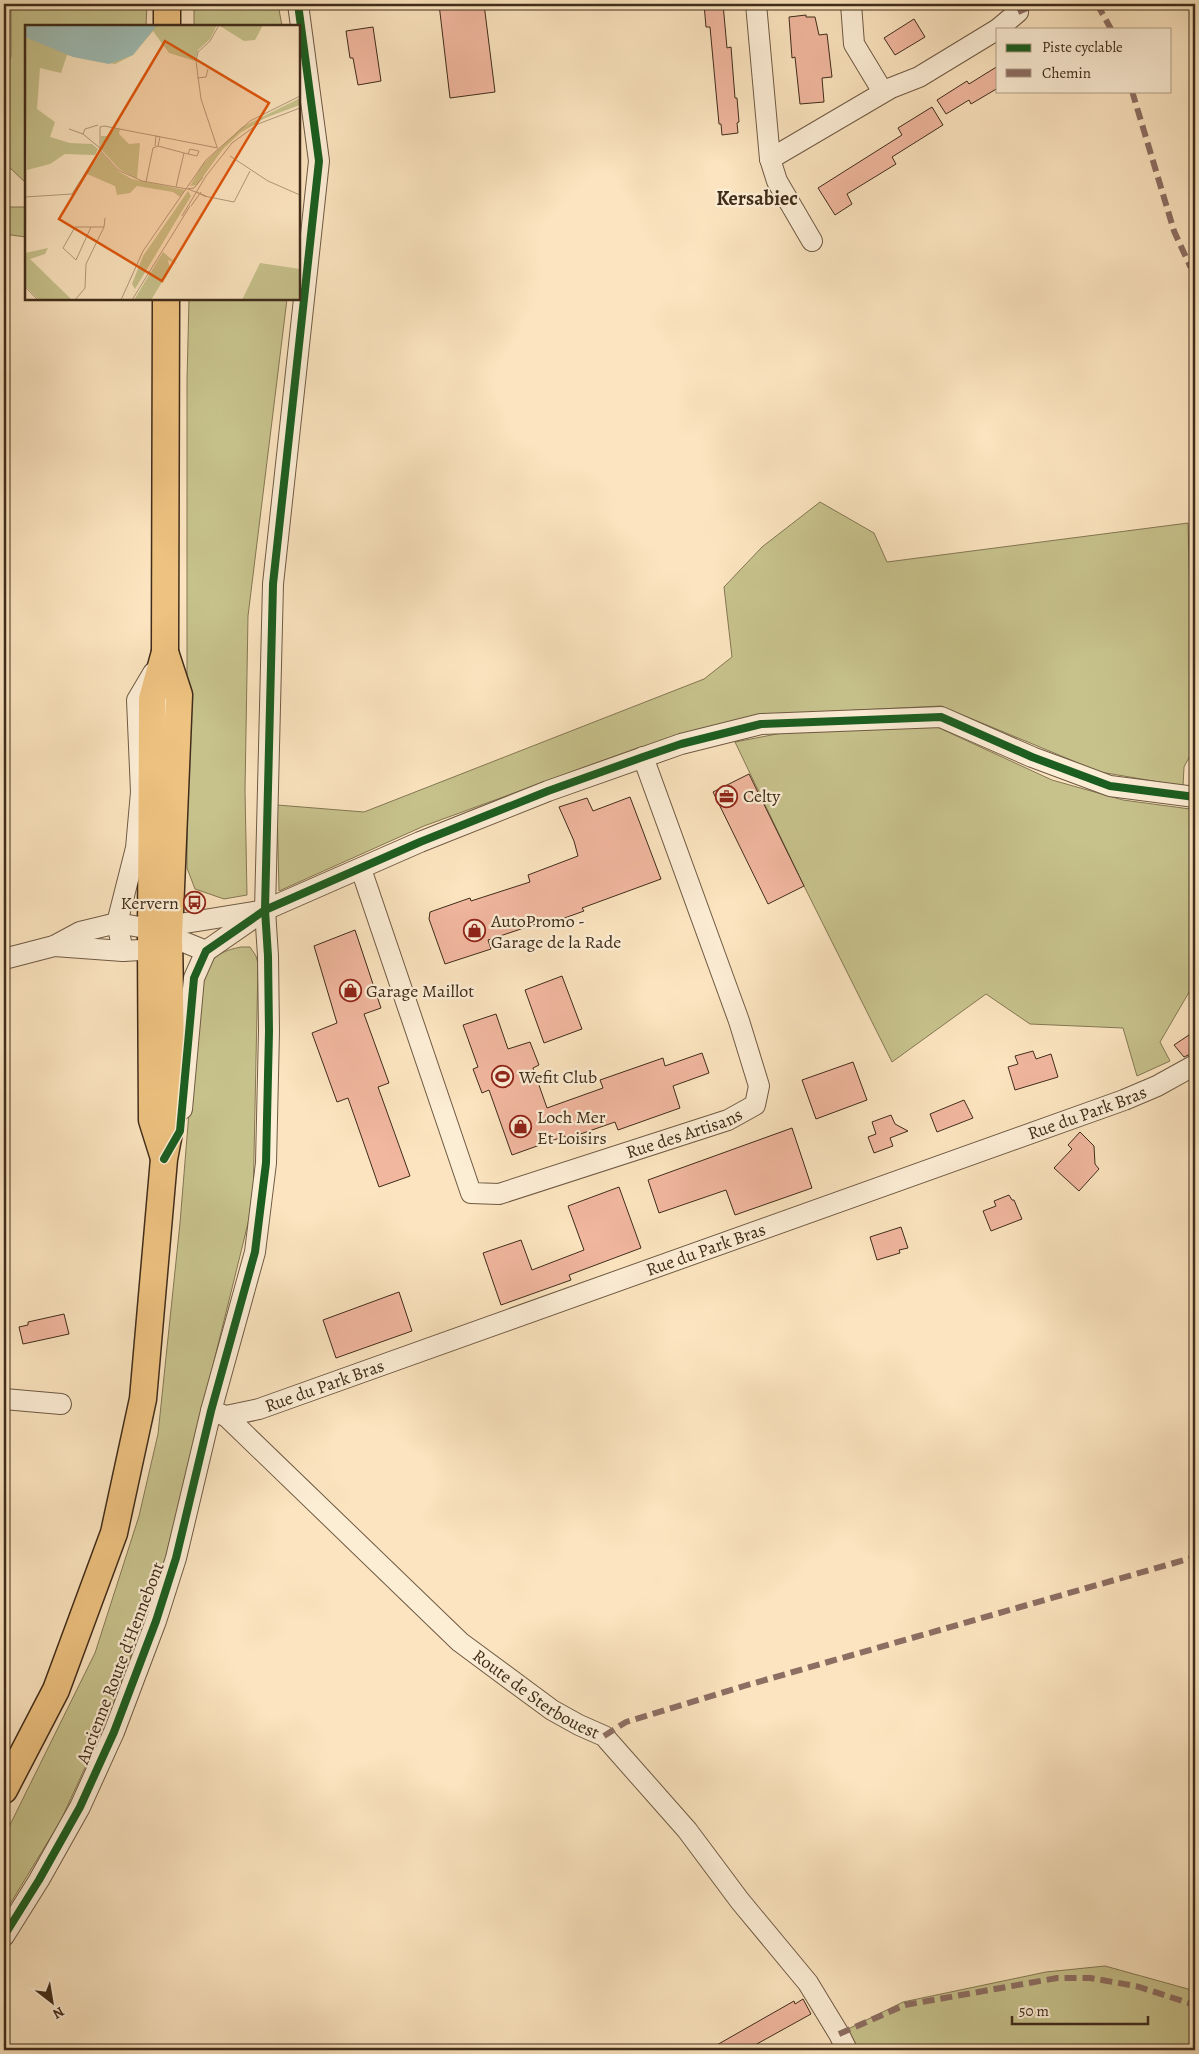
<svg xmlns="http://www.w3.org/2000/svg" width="1199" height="2054" font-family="Alegreya,serif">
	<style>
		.green { fill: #c7c28c; stroke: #847753 }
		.building { fill: #f1b79f; stroke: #402c1a }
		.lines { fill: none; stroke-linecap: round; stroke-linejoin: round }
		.minor-casing { stroke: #6f5a43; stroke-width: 22 }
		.major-casing { stroke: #402c1a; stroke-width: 29 }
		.minor { stroke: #fcedd5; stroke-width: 20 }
		.major { stroke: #eec280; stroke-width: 26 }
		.quiet { stroke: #8d6e63; stroke-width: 6; stroke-dasharray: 12 6; stroke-linecap: butt }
		.cycleway-casing { stroke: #fcedd5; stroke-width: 11 }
		.cycleway { stroke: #1b5e20; stroke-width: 8 }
		.labels { text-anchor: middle; stroke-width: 4.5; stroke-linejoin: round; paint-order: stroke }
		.poi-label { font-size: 18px; fill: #402c1a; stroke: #fcedd5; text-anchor: start }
		.street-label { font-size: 18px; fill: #402c1a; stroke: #fcedd5 }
		.quarter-label { font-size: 20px; font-weight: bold; fill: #402c1a; stroke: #fcedd5 }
		.inset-road { fill: none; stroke: #b09a7d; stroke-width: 1 }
		.view { fill: #e0570d; fill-opacity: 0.15; stroke: #e0570d; stroke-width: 2.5 }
		.inset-edge { fill: none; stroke: #402c1a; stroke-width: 2.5 }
	</style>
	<rect width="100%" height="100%" fill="#fbe4bf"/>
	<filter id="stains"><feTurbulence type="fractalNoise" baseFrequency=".004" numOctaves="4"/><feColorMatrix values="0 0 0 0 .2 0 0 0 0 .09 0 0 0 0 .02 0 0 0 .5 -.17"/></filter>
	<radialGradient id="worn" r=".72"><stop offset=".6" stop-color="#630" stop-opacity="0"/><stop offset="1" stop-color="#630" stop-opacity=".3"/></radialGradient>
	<g class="green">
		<path d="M 11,4 L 147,4 L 146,26 L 26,26 L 26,183 L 8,166 L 4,157 L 4,77 L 11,56 Z"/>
		<path d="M 194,4 L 278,4 L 282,26 L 194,26 Z"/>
		<path d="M 4,207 L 26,207 L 26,237 L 4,234 Z"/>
		<path d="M 189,299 L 287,299 L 248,616 L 245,790 L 247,895 L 224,899 L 195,889 L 187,868 L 187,380 Z"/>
		<path d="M 820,502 L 874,533 L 887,562 L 1188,523 L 1194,748 L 1184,767 L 1183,786 L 1100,772 L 941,706 L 777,714 L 637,748 L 424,826 L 279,891 L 277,805 L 364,812 L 704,679 L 732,657 L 724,587 L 762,547 Z"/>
		<path d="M 937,727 L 1052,780 L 1123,800 L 1190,809 L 1195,816 L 1195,982 L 1160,1042 L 1170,1061 L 1137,1076 L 1123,1028 L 1030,1024 L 986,994 L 892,1062 L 804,886 L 735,742 L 782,733 Z"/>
		<path d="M 241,947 L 250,947 L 256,956 L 258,964 L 253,1203 L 164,1564 L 112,1709 L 61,1820 L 4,1914 L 4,1837 L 95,1653 L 139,1516 L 158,1434 L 180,1223 L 199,990 C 210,963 210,953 241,947 Z"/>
		<path d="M 1105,1966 L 1188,1989 L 1195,1993 L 1195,2050 L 851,2050 L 844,2031 L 903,2002 L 1046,1972 Z"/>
	</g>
	<g class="building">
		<path d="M 439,4 L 484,4 L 495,92 L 450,98 Z"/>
		<path d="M 704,4 L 723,4 L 727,48 L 731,47 L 735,98 L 737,98 L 739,122 L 737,123 L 738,133 L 722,135 L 721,124 L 719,124 L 710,27 L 706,27 Z"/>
		<path d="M 806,15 L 806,17 L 815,17 L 819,35 L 827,34 L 832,77 L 822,78 L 824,102 L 800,104 L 795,57 L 792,58 L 789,17 Z"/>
		<path d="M 914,19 L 925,37 L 895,55 L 884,38 Z"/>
		<path d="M 373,27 L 381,81 L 358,85 L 353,58 L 350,58 L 346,31 Z"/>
		<path d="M 998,66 L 998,88 L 971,104 L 969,100 L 946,114 L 937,100 L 967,81 L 969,84 Z"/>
		<path d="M 932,107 L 943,125 L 892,157 L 896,164 L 847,194 L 852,204 L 835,215 L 818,188 L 902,135 L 898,128 Z"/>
		<path d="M 749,774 L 804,886 L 768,904 L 713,792 Z"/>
		<path d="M 630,797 L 661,879 L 582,908 L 584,911 L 545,925 L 545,921 L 488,940 L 491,949 L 445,964 L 429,919 L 430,912 L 470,898 L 471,901 L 530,882 L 528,875 L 578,856 L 574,841 L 559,807 L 587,798 L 593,811 Z"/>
		<path d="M 355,930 L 381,1008 L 364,1014 L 389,1083 L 378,1087 L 410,1176 L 379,1187 L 348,1098 L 337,1102 L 312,1033 L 337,1023 L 314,946 Z"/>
		<path d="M 562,976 L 582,1029 L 544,1043 L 525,990 Z"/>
		<path d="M 496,1014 L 508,1049 L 530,1042 L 539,1065 L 533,1068 L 547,1108 L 603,1088 L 600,1080 L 663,1058 L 665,1066 L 702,1053 L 709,1073 L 673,1086 L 680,1108 L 618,1130 L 615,1122 L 566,1139 L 565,1136 L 512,1155 L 489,1090 L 482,1093 L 473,1069 L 478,1067 L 463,1025 Z"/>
		<path d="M 1189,1035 L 1195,1043 L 1195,1052 L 1184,1057 L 1174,1045 Z"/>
		<path d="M 1033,1051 L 1036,1059 L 1051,1054 L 1058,1077 L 1015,1090 L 1008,1067 L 1018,1064 L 1015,1056 Z"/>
		<path d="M 853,1062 L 867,1100 L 816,1119 L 802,1080 Z"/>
		<path d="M 964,1100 L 973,1118 L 937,1132 L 930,1114 Z"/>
		<path d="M 891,1115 L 895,1124 L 908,1131 L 890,1138 L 893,1146 L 874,1153 L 868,1137 L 876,1134 L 872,1122 Z"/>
		<path d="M 792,1128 L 812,1188 L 735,1215 L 726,1190 L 659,1213 L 648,1180 Z"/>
		<path d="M 1080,1132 L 1094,1146 L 1095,1164 L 1099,1169 L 1079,1191 L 1054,1168 L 1072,1149 L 1068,1145 Z"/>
		<path d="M 619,1187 L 641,1248 L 569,1275 L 571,1280 L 501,1305 L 483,1253 L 521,1240 L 532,1270 L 584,1250 L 568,1206 Z"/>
		<path d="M 1009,1195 L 1012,1200 L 1014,1200 L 1022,1219 L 991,1231 L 983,1211 L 996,1206 L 994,1201 Z"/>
		<path d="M 901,1227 L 908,1248 L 899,1250 L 900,1253 L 877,1260 L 870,1237 Z"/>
		<path d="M 399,1292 L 412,1331 L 336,1358 L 323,1320 Z"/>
		<path d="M 64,1314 L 69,1334 L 23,1344 L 19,1327 L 28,1325 L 28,1322 Z"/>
		<path d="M 803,1999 L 811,2014 L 746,2050 L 708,2050 L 794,2001 L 795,2004 Z"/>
	</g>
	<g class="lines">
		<defs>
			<g id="minor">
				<path d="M 756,4 L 770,159 L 777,181 L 812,241"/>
				<path d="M 851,4 L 854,44 L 883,92"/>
				<path d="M 998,29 L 1018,12 L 1017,4"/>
				<path d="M 770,159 L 891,88 L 919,77 L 998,29"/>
				<path d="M 164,735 L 165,674"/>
				<path id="s1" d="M 361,869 L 471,1193 L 499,1194 L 728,1120 L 755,1105 L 759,1086 L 739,1021 L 643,757"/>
				<path d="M 169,936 L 179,924 L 260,911"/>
				<path d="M 54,946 L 123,951 L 141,950 L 160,936 L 169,936 L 206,951"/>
				<path d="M 123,951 L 117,923 L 136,848 L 141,792 L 137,700 L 153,673"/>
				<path d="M 4,959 L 54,946 L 80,932 L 117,923 L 151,929 L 160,936"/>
				<path d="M 182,1109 L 194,978 L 206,951 L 265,910 L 420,842 L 548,791 L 681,744 L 761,724 L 941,717 L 1032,757 L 1110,786 L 1195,797"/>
				<path d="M 4,1399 L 61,1404"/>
				<path id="s2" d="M 211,1411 L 226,1416 L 259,1409 L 1124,1100 L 1157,1086 L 1195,1065"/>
				<path id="s3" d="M 226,1416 L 460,1642 L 552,1710 L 579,1725 L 604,1736 L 687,1830 L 740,1901 L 808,1983 L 839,2034 L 847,2050"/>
				<path d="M 4,1936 L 39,1880 L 80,1807 L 114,1732 L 156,1621 L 176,1558 L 211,1411 L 255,1252 L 266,1163 L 269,1031 L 268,956 L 265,910 L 273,584 L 319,161 L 298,4"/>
			</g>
			<g id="major">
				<path d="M 167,26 L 167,4"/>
				<path d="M 163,1155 L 152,1120 L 151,944 L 152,699 L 165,652 L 166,299"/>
				<path d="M 4,1790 L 56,1690 L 114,1533 L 143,1399 L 164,1159 L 172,1117 L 169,936 L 179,695 L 165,652"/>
			</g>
		</defs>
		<use href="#minor" class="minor-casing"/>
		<use href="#major" class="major-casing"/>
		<use href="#minor" class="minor"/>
		<use href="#major" class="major"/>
		<g class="quiet">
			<path d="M 1097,4 L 1111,29"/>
			<path d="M 1018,12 L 1037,4"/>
			<path d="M 1132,91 L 1174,231 L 1190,266 L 1195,271"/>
			<path d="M 604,1736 L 626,1722 L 744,1686 L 1195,1557"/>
			<path d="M 839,2034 L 905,2005 L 1057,1978 L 1090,1978 L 1136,1986 L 1195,2005"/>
		</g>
		<defs>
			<g id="cycleway">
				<path d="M 164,1159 L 180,1131 L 194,978 L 206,951 L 265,910 L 420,842 L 548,791 L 643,757 L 681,744 L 761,724 L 941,717 L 1032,757 L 1110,786 L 1195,797"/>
				<path d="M 4,1936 L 39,1880 L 80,1807 L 114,1732 L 156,1621 L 176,1558 L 211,1411 L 255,1252 L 266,1163 L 269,1031 L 268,956 L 265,910 L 273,584 L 319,161 L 298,4"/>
			</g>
		</defs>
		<use href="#cycleway" class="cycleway-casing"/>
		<use href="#cycleway" class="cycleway"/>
	</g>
	<defs>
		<symbol id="office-ring" viewBox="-11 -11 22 22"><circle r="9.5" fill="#fcedd5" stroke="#8f2418" stroke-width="1.5"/><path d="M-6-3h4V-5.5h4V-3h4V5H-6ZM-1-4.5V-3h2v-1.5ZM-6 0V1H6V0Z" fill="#8f2418"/></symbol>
		<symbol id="bus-ring" viewBox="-11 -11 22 22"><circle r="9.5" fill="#fcedd5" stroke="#8f2418" stroke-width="1.5"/><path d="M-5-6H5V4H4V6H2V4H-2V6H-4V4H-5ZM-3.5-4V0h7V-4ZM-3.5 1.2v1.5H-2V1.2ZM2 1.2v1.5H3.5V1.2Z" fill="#8f2418"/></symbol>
		<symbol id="shop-ring" viewBox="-11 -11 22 22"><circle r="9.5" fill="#fcedd5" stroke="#8f2418" stroke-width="1.5"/><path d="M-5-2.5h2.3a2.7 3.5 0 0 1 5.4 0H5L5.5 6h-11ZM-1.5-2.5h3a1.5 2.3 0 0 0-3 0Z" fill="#8f2418"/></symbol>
		<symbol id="stadium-ring" viewBox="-11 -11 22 22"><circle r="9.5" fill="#fcedd5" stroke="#8f2418" stroke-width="1.5"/><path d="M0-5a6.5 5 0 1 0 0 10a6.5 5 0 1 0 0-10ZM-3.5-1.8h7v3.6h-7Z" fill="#8f2418"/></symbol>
	</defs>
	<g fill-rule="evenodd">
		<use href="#office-ring" x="714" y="784" width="25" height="25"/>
		<use href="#bus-ring" x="182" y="890" width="25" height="25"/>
		<use href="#shop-ring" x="462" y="918" width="25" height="25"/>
		<use href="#shop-ring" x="338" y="978" width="25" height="25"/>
		<use href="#stadium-ring" x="490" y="1064" width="25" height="25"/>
		<use href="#shop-ring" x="508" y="1114" width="25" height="25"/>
	</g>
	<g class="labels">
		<g class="poi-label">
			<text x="743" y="802">Celty</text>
			<text x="179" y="909" text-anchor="end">Kervern</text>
			<text x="491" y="927">AutoPromo -<tspan x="491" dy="21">Garage de la Rade</tspan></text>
			<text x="366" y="997">Garage Maillot</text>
			<text x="519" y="1083">Wefit Club</text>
			<text x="537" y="1123">Loch Mer<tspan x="537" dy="21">Et Loisirs</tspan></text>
		</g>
		<g class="street-label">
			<text dy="6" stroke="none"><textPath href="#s2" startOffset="929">Rue du Park Bras</textPath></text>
			<text dy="6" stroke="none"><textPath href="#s1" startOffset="565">Rue des Artisans</textPath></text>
			<text dy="6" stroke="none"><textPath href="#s2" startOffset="524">Rue du Park Bras</textPath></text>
			<text dy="6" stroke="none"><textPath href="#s2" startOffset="119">Rue du Park Bras</textPath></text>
			<text transform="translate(120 1663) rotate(-69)" y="6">Ancienne Route d'Hennebont</text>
			<text dy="6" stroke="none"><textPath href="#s3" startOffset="418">Route de Sterbouest</textPath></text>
		</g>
		<g class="quarter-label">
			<text x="757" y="205">Kersabiec</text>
		</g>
	</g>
	<g transform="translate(25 25)">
		<rect width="275" height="275" fill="#fbe4bf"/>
		<path d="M 9,0 L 192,0 L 185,14 L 173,25 L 170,36 L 144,28 L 128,6 L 108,30 L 90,39 L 42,30 L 36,48 L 15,43 L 12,84 L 30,97 L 25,112 L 45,118 L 67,119 L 73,124 L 70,130 L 40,129 L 25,139 L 2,145 L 0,12 L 15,16 ZM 238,0 L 230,15 L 219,16 L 195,1 ZM 275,73 L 275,80 L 240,93 L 215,108 L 198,124 L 172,160 L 165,161 L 178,139 L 217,102 ZM 91,103 L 95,104 L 94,109 L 104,119 L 115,118 L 112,154 L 94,144 L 76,124 L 76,111 L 82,111 ZM 76,127 L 93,146 L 107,154 L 160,165 L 155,172 L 148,167 L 112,161 L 105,168 L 92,170 L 90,161 L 62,149 ZM 163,166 L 166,171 L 110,264 L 107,259 L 118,231 ZM 23,223 L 20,229 L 5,234 L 47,275 L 14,275 L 0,261 L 0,228 ZM 138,227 L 152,239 L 143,235 L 145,244 L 126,275 L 109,275 ZM 235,238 L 275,244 L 275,275 L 217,275 Z" fill="#c7c28c"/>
		<path d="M 0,0 L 132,0 L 108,30 L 84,39 L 48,32 L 0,12 Z" fill="#9fbeb7"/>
		<path class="inset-road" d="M 172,53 L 181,52 L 183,44M 44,104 L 58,109 L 75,123M 58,109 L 60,104 L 73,100M 130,121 L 131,111 L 135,112 L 133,121M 192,122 L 176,74 L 171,36 L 173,27 L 185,16 L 194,0M 75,125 L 75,102 L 79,101 L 193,123M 159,128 L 172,131 L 174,126 L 165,124 L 163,129M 205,131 L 243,156 L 275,170M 121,157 L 128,123 L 133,121 L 159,128 L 151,162M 163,164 L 181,171M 172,167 L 179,171 L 209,177 L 225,146M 0,172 L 47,169 L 75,125 L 93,145 L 117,156 L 162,164 L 169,163 L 178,152M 166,181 L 176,167M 157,191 L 181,151 L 207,118 L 233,99 L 275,83M 66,202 L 51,235 L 38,223 L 50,202 L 79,202M 0,262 L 13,275M 50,275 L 60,263 L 61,239 L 79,202 L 80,193M 96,275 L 118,226 L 181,135 L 225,96 L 275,71M 107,275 L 165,181"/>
		<path class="view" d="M 140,16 L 244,78 L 137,256 L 34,194 Z"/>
		<rect width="275" height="275" class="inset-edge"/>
	</g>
	<rect width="1199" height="2054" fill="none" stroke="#fbe4bf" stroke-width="20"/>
	<rect x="5" y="5" width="1189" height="2044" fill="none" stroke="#402c1a" stroke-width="2.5"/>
	<rect x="10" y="10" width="1179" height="2034" fill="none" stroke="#402c1a"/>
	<rect x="996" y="28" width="175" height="65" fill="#fcedd5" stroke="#b1a08a"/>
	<rect x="1006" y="44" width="25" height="8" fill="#1b5e20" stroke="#b1a08a"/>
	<text x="1042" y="52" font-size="15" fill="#402c1a">Piste cyclable</text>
	<rect x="1006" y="69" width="25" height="8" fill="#8d6e63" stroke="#b1a08a"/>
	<text x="1042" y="78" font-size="15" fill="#402c1a">Chemin</text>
	<g transform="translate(52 2002) rotate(149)" stroke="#fcedd5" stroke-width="4" paint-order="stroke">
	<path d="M0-4L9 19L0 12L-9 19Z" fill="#402c1a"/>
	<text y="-8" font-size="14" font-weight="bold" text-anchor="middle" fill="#402c1a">N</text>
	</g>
	<path d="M1012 2016v8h136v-8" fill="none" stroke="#402c1a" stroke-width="2.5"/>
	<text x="1019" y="2016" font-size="15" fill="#402c1a" stroke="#fcedd5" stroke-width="4" paint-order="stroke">50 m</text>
	<rect width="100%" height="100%" filter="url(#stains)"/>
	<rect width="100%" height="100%" fill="url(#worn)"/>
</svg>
